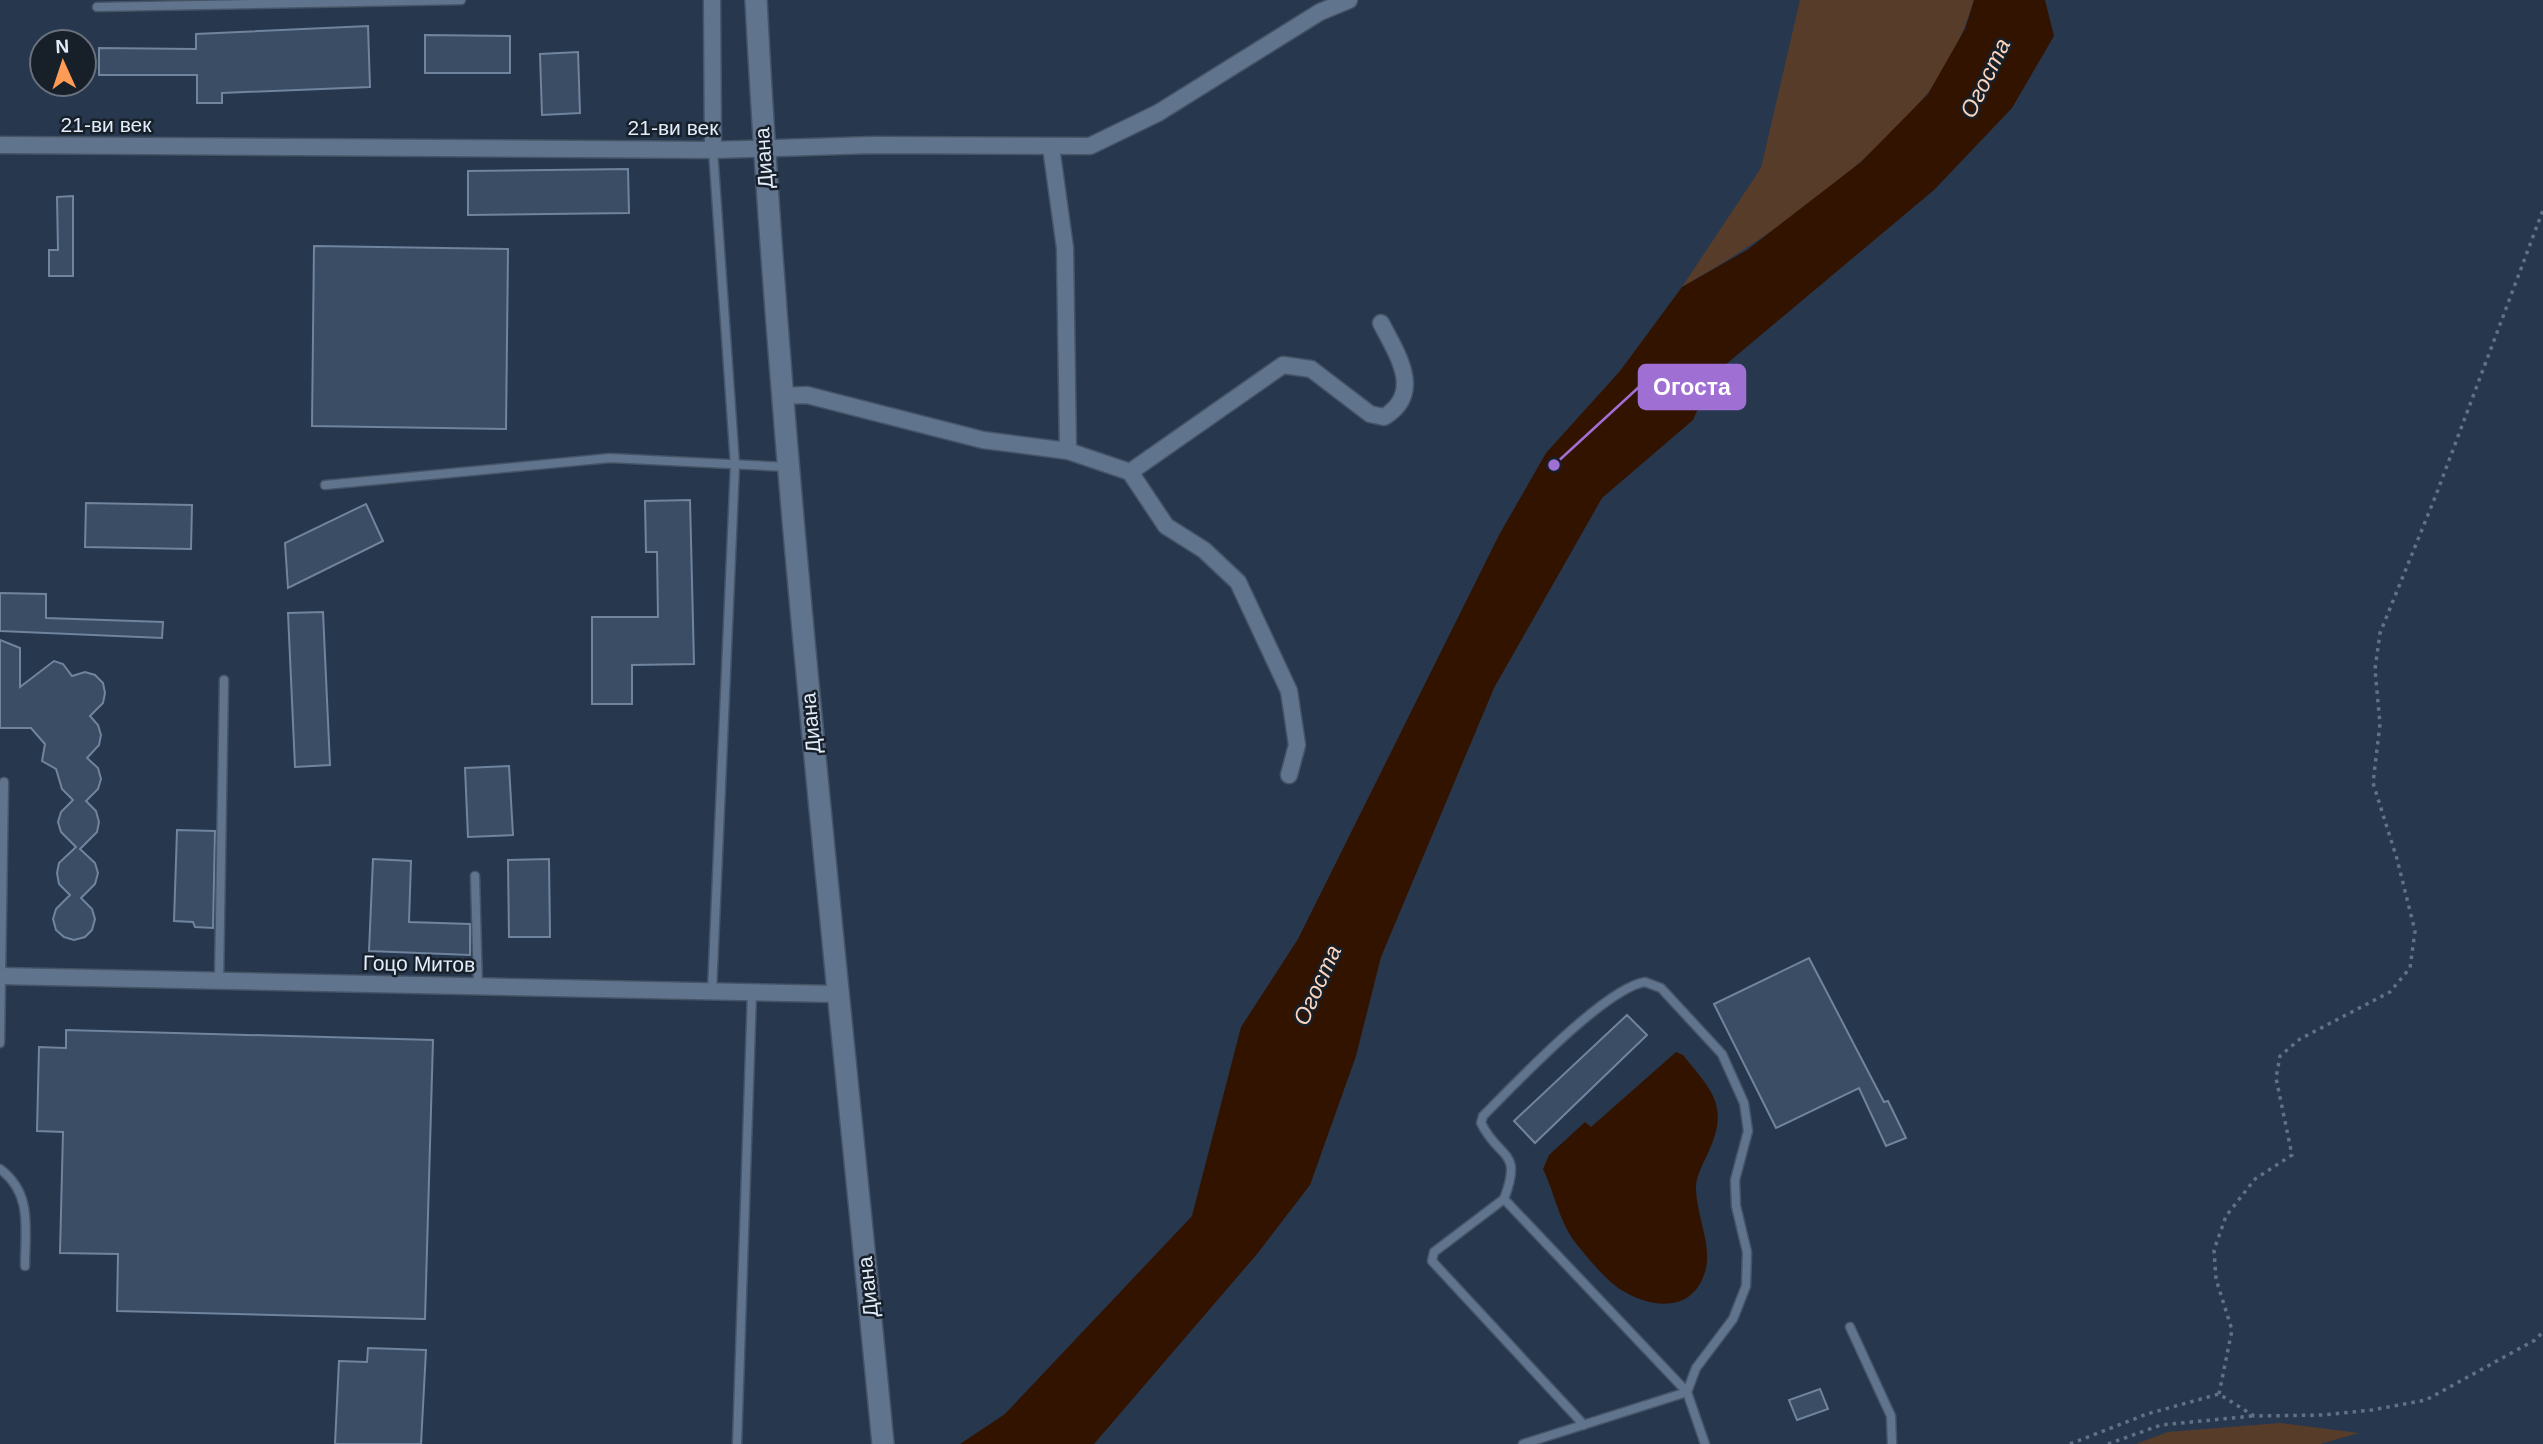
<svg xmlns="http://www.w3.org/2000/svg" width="2543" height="1444" font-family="Arial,sans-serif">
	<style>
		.green { fill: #583c2a }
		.water { fill: #321300 }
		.building { fill: #3b4d65; stroke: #70849e; stroke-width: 2 }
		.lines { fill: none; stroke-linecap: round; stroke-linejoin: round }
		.lane-casing { stroke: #465467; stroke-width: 11 }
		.street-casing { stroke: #465467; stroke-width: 19 }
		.secondary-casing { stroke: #465467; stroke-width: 24 }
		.path { stroke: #627185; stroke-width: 3.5; stroke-dasharray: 3.5 5; stroke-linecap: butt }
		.lane { stroke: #61748d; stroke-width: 8 }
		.street { stroke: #61748d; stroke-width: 16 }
		.secondary { stroke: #61748d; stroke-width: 21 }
		.labels { text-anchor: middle; stroke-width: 5; stroke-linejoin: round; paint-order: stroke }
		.street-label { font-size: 21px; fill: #e1ecfb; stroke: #171f29 }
		.water-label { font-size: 23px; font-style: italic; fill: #fcd4bc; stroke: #171f29 }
		.leader { fill: none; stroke: #9f6fd4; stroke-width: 2.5 }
		.callout-dot { fill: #9f6fd4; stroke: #171f29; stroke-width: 2.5 }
		.callout { fill: #9f6fd4; stroke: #9f6fd4; stroke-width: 2.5 }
		.callout-label { font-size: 23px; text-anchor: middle; font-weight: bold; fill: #fff }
	</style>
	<rect width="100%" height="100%" fill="#27384e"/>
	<g class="green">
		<path d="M 1800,0 L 1974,0 C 1964,32 1948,69 1926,95 C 1859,174 1771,236 1682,287 L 1761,168 Z"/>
		<path d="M 2280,1423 L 2359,1433 L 2320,1444 L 2136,1444 L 2168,1432 Z"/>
	</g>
	<g class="water">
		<path d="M 1974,0 L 2045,0 L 2054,36 L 2012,108 L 1934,190 L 1712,376 L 1693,420 L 1602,498 L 1494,688 L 1381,957 L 1356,1056 L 1310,1185 L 1257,1254 L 1094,1444 L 960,1444 L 1005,1414 L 1192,1216 L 1241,1027 L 1298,939 L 1499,535 L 1546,453 L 1620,371 L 1682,287 L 1747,250 L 1861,162 L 1928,94 L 1965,29 Z"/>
		<path d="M 1676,1052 L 1683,1055 C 1712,1091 1730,1106 1708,1153 C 1703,1164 1696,1176 1696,1188 C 1696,1215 1713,1246 1705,1272 C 1693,1312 1653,1309 1623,1291 C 1607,1282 1589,1259 1578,1246 C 1559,1223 1555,1194 1543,1169 L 1549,1155 L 1585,1122 L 1591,1127 Z"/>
	</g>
	<g class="building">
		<path d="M 368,26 L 370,87 L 222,93 L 222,103 L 197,103 L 197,75 L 99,75 L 99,48 L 196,49 L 196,34 Z"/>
		<path d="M 425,35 L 510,36 L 510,73 L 425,73 Z"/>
		<path d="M 578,52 L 580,113 L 542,115 L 540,54 Z"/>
		<path d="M 628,169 L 629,213 L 468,215 L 468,171 Z"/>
		<path d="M 73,196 L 73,276 L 49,276 L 49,250 L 58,250 L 57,197 Z"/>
		<path d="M 314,246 L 508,249 L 506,429 L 312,426 Z"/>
		<path d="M 690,500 L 694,664 L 632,665 L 632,704 L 592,704 L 592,617 L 658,617 L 657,552 L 646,552 L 645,501 Z"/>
		<path d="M 86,503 L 192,505 L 191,549 L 85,547 Z"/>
		<path d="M 366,504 L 383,541 L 288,588 L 285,543 Z"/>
		<path d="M 0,593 L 46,594 L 46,618 L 163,622 L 162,638 L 0,631 Z"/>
		<path d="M 323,612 L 330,765 L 295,767 L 288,613 Z"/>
		<path d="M 0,640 L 20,648 L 20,687 L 54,661 L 63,664 L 72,676 L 85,672 L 95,675 L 103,683 L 105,693 L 103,703 L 90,716 L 98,725 L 101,735 L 99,745 L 87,758 L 98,768 L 101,779 L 98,789 L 86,801 L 96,811 L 99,822 L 97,832 L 80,849 L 95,863 L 98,873 L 95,884 L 81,898 L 92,909 L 95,919 L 92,930 L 85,937 L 74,940 L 64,937 L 56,930 L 53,919 L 56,909 L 70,895 L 59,884 L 57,873 L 59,863 L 76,847 L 61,832 L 58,822 L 61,812 L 73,800 L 62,789 L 56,769 L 42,761 L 45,744 L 31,728 L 0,728 Z"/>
		<path d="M 509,766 L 513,835 L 468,837 L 465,768 Z"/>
		<path d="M 177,830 L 215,831 L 213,928 L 195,927 L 193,922 L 174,921 Z"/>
		<path d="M 373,859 L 411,861 L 409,922 L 470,924 L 470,955 L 369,951 Z"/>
		<path d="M 549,859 L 550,937 L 509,937 L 508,860 Z"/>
		<path d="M 1809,958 L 1884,1102 L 1888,1101 L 1906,1138 L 1886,1146 L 1859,1088 L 1776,1128 L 1714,1004 Z"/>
		<path d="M 1627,1015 L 1647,1035 L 1535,1143 L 1514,1121 Z"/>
		<path d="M 66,1030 L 433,1040 L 425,1319 L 117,1311 L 118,1254 L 60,1253 L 63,1132 L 37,1131 L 39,1047 L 66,1048 Z"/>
		<path d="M 368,1348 L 426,1350 L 421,1444 L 335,1444 L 339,1361 L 367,1362 Z"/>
		<path d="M 1820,1389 L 1828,1409 L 1797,1420 L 1789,1400 Z"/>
	</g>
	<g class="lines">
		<defs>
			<g id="lane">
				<path d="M 97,7 L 461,0"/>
				<path d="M 325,485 L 610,458 L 788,467"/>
				<path d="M 475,876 L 478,987"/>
				<path d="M 219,981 L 224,680"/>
				<path d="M 1645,982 L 1661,988 L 1722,1054 L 1744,1103 L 1748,1131 L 1735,1180 L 1736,1206 L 1747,1252 L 1746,1286 L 1733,1319 L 1696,1368 L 1687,1392 L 1504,1199 C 1523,1149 1500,1161 1481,1123 L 1483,1116 C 1514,1085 1605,988 1645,982 Z"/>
				<path d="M 712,991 L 735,465 L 713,150"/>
				<path d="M 0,1043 L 4,782"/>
				<path d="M 0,1169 C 33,1194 25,1228 25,1266"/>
				<path d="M 1504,1199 L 1434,1252 L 1432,1261 L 1584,1425"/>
				<path d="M 1850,1327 L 1891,1416 L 1892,1444"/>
				<path d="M 737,1444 L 752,992"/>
				<path d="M 1523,1444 L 1687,1392 L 1705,1444"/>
			</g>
			<g id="street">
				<path d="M 712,0 L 713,150"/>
				<path d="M 0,145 L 713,150 L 873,145 L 1090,146 L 1158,113 L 1320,12 L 1349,0"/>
				<path d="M 1051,147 L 1065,248 L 1068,451"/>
				<path d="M 781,396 L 807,395 L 983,440 L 1068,451 L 1130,472 L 1166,526 L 1204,550 L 1238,582 L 1289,691 L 1297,745 L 1289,775"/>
				<path d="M 1130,472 L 1283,365 L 1311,369 L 1370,414 L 1384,417 C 1424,393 1397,354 1381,323"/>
				<path d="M 0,976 L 836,994"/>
			</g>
			<path id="secondary" d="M 756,0 C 781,483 837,963 883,1444"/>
		</defs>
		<use href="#lane" class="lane-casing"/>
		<use href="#street" class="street-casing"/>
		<use href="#secondary" class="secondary-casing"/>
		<g class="path">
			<path d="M 2219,1394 L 2232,1330 L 2216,1279 L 2214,1250 L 2226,1216 L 2255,1179 L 2292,1155 L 2276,1078 L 2280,1056 L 2300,1039 L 2390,992 L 2410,968 L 2415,931 L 2397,859 L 2373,783 L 2380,724 L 2375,669 L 2380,633 L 2436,495 L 2543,210"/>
			<path d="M 2070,1444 L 2147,1414 L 2219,1394 L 2254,1416 L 2323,1415 L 2372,1410 L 2426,1400 L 2535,1340 L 2543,1332"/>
			<path d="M 2108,1444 L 2161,1425 L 2252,1416"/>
		</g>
		<use href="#lane" class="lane"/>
		<use href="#street" class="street"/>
		<use href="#secondary" class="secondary"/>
	</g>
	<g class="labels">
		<g class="street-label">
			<text x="106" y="132">21-ви век</text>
			<text x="673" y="135">21-ви век</text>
			<text transform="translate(764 158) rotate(-94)" y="7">Диана</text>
			<text transform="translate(811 723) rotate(-95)" y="7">Диана</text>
			<text transform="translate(419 964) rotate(1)" y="7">Гоцо Митов</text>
			<text transform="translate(868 1287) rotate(-96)" y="7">Диана</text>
		</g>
		<g class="water-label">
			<text transform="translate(1985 78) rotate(-64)" y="8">Огоста</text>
			<text transform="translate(1317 985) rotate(-66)" y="8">Огоста</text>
		</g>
	</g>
	<path class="leader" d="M1554 465L1639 387"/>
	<circle class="callout-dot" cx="1554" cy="465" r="7"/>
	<rect class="callout" x="1639" y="365" width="106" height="44" rx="7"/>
	<g class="callout-label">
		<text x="1692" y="395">Огоста</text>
	</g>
	<g transform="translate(63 63) rotate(357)"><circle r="33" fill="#171f29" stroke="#68717d" stroke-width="2"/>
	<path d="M0-5L12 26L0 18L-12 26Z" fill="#fe9c57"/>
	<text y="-10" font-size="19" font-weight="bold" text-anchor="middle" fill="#e1ecfb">N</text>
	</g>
</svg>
